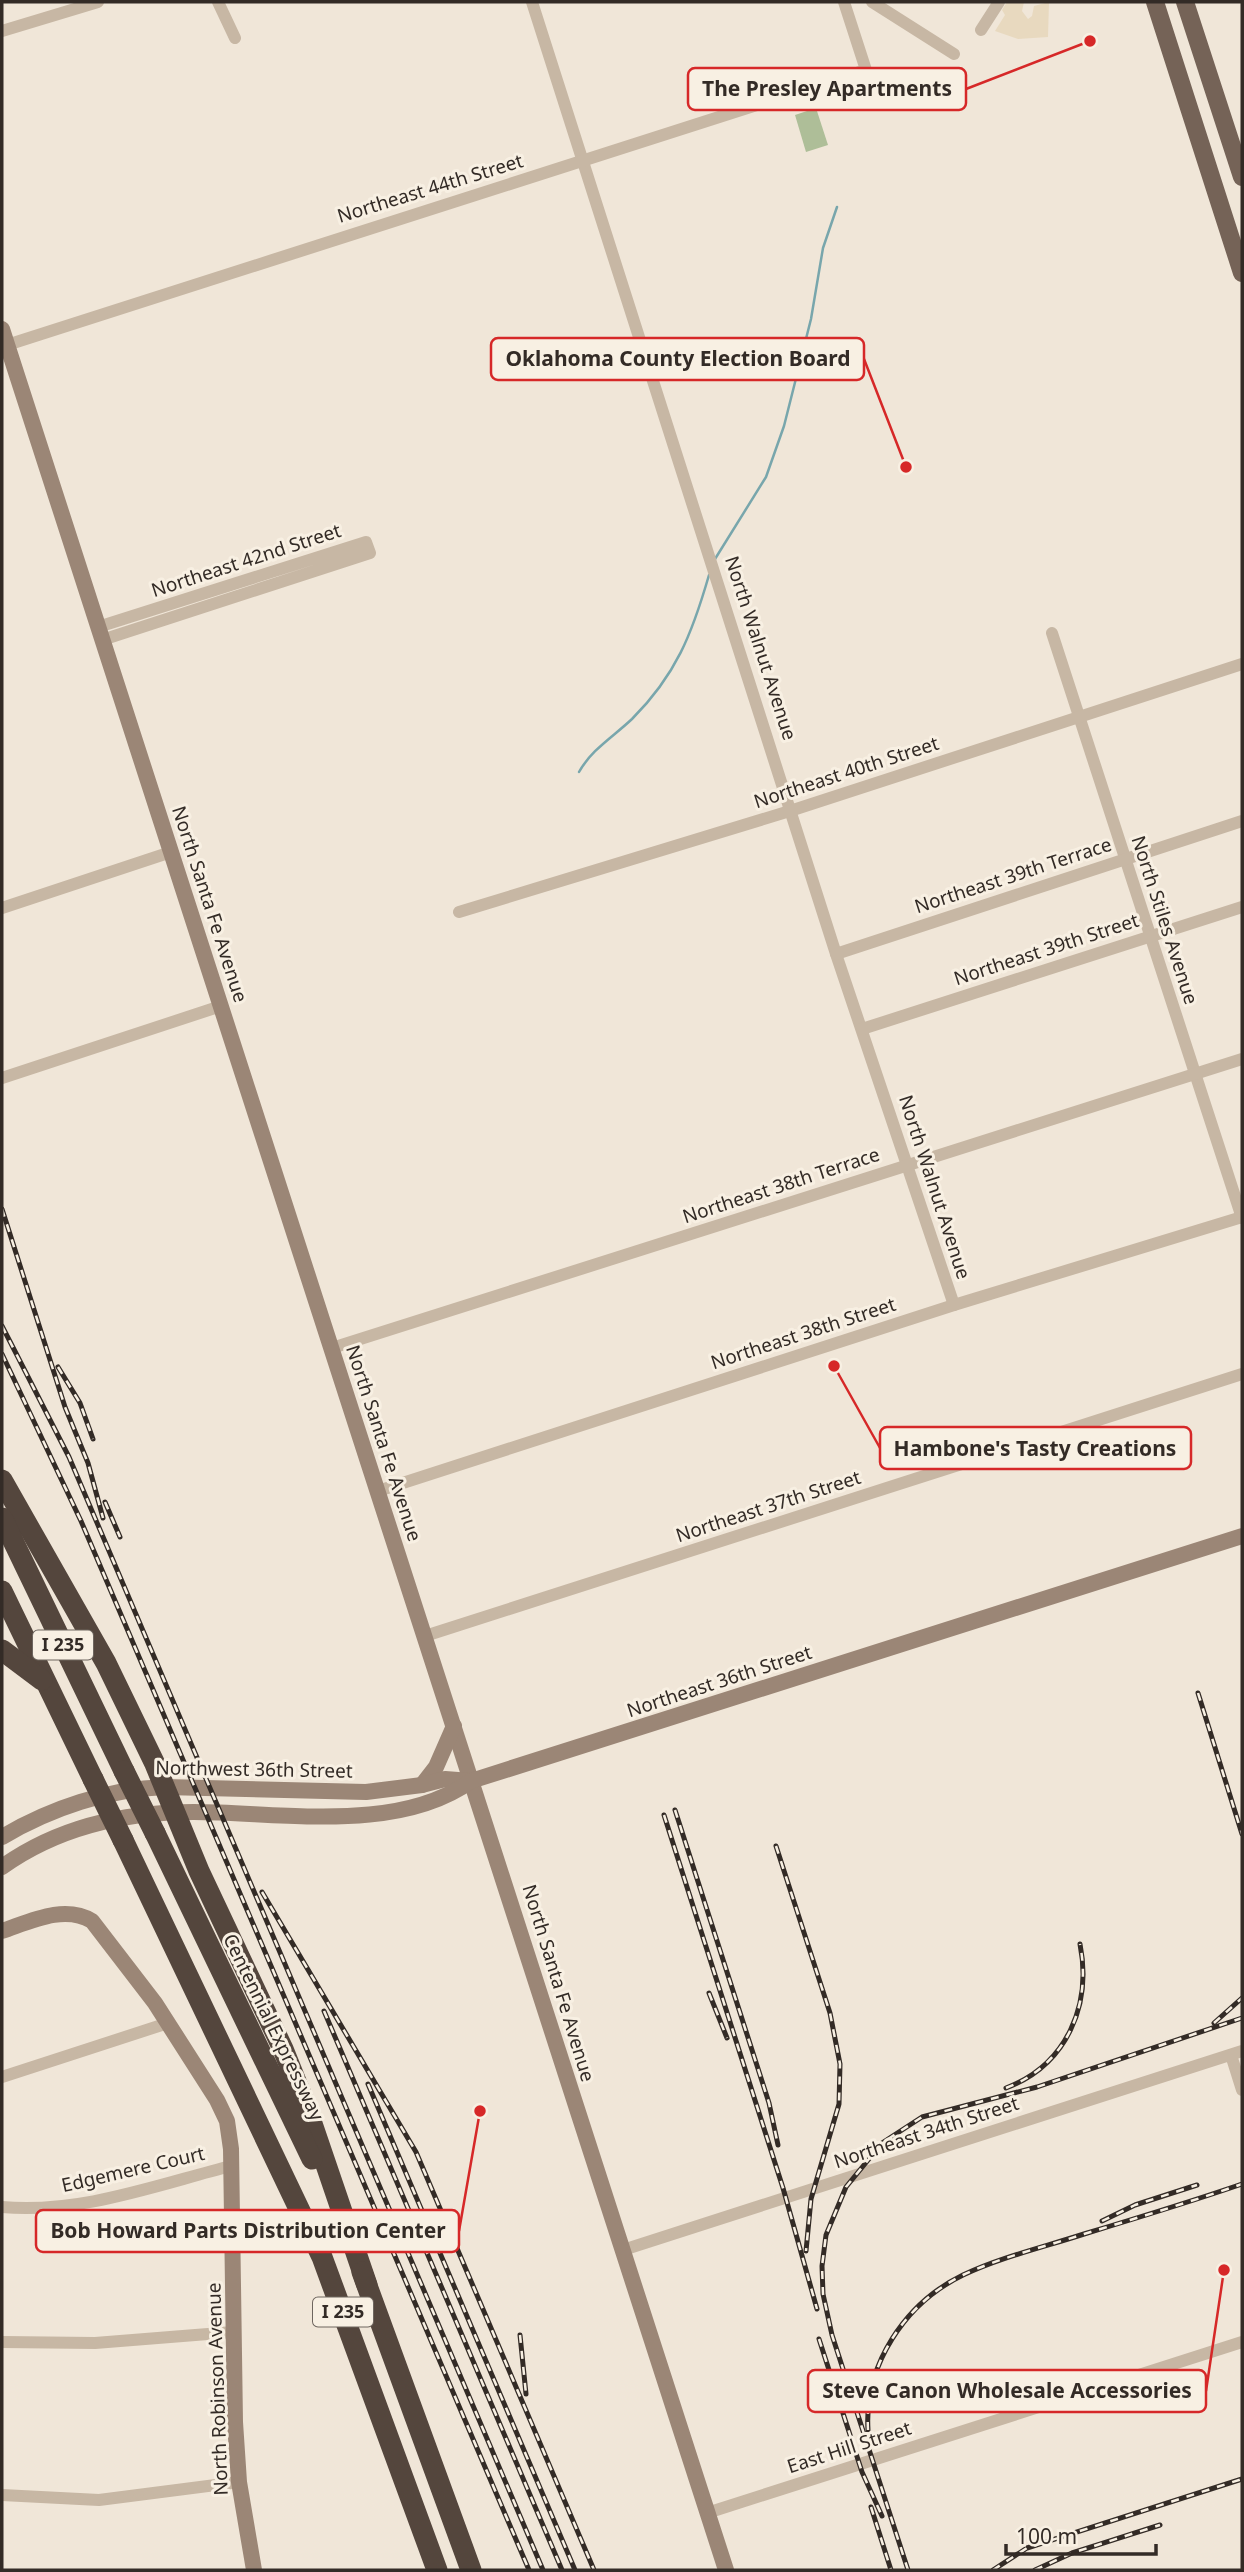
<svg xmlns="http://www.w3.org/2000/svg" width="1244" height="2572" font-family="'Noto Sans',sans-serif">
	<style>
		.green { fill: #aebe98 }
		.plaza { fill: #e8d9bf }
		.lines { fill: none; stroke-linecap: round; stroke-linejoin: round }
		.stream { stroke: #78a6ac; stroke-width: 2.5 }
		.street { stroke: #c7b7a4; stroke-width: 12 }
		.secondary { stroke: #9b8676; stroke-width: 16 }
		.primary { stroke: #756357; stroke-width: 18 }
		.highway { stroke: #54463d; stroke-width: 21 }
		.rail-casing { stroke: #332b26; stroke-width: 5 }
		.rail { stroke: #f8f0e3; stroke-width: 2.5; stroke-dasharray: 8; stroke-linecap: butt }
		.highway-bridge { stroke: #54463d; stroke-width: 21 }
		.labels { text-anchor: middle; stroke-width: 6; stroke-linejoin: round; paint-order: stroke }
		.shield { fill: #f8f0e3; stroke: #6e665f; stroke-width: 2 }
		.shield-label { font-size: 18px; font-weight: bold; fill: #332b26 }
		.street-label { font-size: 19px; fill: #332b26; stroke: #f8f0e3 }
		.leader { fill: none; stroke: #d62828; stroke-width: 2.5 }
		.callout-dot { fill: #d62828; stroke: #f8f0e3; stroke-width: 2.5 }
		.callout { fill: #f8f0e3; stroke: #d62828; stroke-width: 2.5 }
		.callout-label { font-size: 21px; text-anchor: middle; font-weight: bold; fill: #332b26 }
	</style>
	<rect width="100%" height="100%" fill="#f0e6d8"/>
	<path class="green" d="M 816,108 L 828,145 L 806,152 L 795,115 Z"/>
	<path class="plaza" d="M 1007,2 L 1024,2 L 1022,11 L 1028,19 L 1032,16 L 1034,6 L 1049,2 L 1048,37 L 1018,39 L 995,31 L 1005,15 L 1002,10 Z"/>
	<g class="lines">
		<g class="stream">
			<path d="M 715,559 L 766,477 L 784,426 L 811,319 L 823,248 L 837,207"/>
			<path d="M 579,772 C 592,749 613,737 632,719 C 676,675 692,634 709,575"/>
		</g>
		<g class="street">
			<path d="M 218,2 L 235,38"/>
			<path d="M 532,2 L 836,954 L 954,1305"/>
			<path d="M 872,2 L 954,54"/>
			<path d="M 981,30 L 999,2"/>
			<path d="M 2,31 L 98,2"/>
			<path d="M 7,345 L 866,70 L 844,2"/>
			<path d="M 98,627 L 366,542 L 370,553 L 102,640"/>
			<path d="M 1052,633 L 1242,1218"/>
			<path d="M 2,908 L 171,852"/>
			<path d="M 459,912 L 793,810 L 1242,664"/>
			<path d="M 836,954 L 1242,821"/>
			<path d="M 862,1029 L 1242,907"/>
			<path d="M 2,1078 L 221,1006"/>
			<path d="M 332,1348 L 1242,1059"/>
			<path d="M 378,1491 L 954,1305 L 1242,1217"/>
			<path d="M 425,1636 L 1242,1374"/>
			<path d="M 1231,2055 L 1242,2090"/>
			<path d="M 2,2077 L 168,2023"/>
			<path d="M 2,2207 C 80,2214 156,2185 231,2166"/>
			<path d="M 623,2250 L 1242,2051"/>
			<path d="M 2,2342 L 95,2343 L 233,2332"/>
			<path d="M 2,2495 L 99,2500 L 239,2482"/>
			<path d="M 707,2513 L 1242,2342"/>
		</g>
		<g class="secondary">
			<path d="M 2,329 L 726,2570"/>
			<path d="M 422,1785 L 436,1767 L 454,1726"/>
			<path d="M 2,1837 C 51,1808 108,1789 165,1787 L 366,1792 L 422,1785 L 445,1779 L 471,1781"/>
			<path d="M 2,1867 C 58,1827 126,1812 194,1812 C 281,1812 397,1834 471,1781 L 1242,1536"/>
			<path d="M 2,1931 C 29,1922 64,1904 92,1921 L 155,2003 L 217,2100 L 227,2121 L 231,2149 L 235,2422 L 239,2482 L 254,2570"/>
		</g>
		<g class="primary">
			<path d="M 1155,2 L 1242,273"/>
			<path d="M 1185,2 L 1242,177"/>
		</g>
		<g class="highway">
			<path d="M 2,1480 L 106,1663 L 155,1764 L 199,1871 L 283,2049 L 307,2109 L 367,2285"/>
			<path d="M 2,1518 L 124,1771"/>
			<path d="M 2,1591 L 93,1779"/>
			<path d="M 2,1650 L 42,1680"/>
			<path d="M 155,1833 L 312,2159"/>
			<path d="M 123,1840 L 322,2257 L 437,2570"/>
			<path d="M 362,2272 L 471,2570"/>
		</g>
		<defs>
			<g id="rail">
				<path d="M 2,1209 L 65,1407 L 88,1463 L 103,1518"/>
				<path d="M 2,1326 L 69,1457 L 543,2570"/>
				<path d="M 2,1354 L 81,1521 L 529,2570"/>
				<path d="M 58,1367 L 80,1403 L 93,1439"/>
				<path d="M 105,1502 L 120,1537"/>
				<path d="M 1198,1693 L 1242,1834"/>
				<path d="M 675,1810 L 769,2103 L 778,2145"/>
				<path d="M 664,1815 L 783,2188 L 817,2309"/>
				<path d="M 776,1846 L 830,2013 L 840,2064 L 839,2104 L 811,2199 L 806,2251"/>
				<path d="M 262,1892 L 416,2152 L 594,2570"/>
				<path d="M 709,1993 L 727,2038"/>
				<path d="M 324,2011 L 562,2570"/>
				<path d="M 1214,2023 L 1242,1998"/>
				<path d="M 368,2084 L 575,2570"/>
				<path d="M 1006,2088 C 1067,2065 1092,2005 1080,1944"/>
				<path d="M 1102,2221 L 1135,2205 L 1197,2185"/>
				<path d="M 520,2335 L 526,2394"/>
				<path d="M 819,2339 L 862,2472 L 882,2516"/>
				<path d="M 868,2430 C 864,2365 905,2303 963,2275 C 1001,2257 1044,2247 1084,2234 C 1137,2218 1190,2202 1242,2184"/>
				<path d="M 871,2507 L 891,2570"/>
				<path d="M 908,2570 L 832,2335 L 823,2294 L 822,2266 L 826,2235 L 846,2187 L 882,2143 L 922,2117 L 1037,2087 L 1242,2018"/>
				<path d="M 993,2570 L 1027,2548 L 1242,2479"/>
				<path d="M 1035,2570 L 1072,2553 L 1160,2525"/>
			</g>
		</defs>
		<use href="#rail" class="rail-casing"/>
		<use href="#rail" class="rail"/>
		<g class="highway-bridge">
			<path d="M 124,1771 L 155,1833"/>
			<path d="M 93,1779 L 123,1840"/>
		</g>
	</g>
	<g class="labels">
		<g class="shield">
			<rect x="33" y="1630.5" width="60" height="29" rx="5"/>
			<rect x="313" y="2297.5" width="60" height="29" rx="5"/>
		</g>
		<g class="shield-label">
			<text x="63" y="1651">I 235</text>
			<text x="343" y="2318">I 235</text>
		</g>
		<g class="street-label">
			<text transform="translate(430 188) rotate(-17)" y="7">Northeast 44th Street</text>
			<text transform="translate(246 560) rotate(-18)" y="7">Northeast 42nd Street</text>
			<text transform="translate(761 648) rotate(72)" y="7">North Walnut Avenue</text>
			<text transform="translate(846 772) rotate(-18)" y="7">Northeast 40th Street</text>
			<text transform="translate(1013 875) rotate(-18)" y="7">Northeast 39th Terrace</text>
			<text transform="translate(210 904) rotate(72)" y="7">North Santa Fe Avenue</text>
			<text transform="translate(1165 920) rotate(72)" y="7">North Stiles Avenue</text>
			<text transform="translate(1046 949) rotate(-18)" y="7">Northeast 39th Street</text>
			<text transform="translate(781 1185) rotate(-18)" y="7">Northeast 38th Terrace</text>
			<text transform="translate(935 1187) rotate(72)" y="7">North Walnut Avenue</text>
			<text transform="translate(803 1333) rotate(-18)" y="7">Northeast 38th Street</text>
			<text transform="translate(384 1443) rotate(72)" y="7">North Santa Fe Avenue</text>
			<text transform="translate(768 1506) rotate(-18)" y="7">Northeast 37th Street</text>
			<text transform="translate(719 1681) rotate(-18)" y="7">Northeast 36th Street</text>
			<text transform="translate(254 1769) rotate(1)" y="7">Northwest 36th Street</text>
			<text transform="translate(559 1983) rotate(73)" y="7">North Santa Fe Avenue</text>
			<text transform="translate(274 2027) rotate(64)" y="7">Centennial Expressway</text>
			<text transform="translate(926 2132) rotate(-18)" y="7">Northeast 34th Street</text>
			<text transform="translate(133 2169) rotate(-13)" y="7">Edgemere Court</text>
			<text transform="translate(217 2389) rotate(-92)" y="7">North Robinson Avenue</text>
			<text transform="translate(849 2447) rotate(-18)" y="7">East Hill Street</text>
		</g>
	</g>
	<path class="leader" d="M1090 41L966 89M906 467L864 359M834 1366L880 1448M480 2111L459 2231M1224 2270L1206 2391"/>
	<g class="callout-dot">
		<circle cx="1090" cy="41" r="7"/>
		<circle cx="906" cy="467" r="7"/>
		<circle cx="834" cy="1366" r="7"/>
		<circle cx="480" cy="2111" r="7"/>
		<circle cx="1224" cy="2270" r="7"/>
	</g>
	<g class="callout">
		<rect x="688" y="68" width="278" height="42" rx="7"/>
		<rect x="491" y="338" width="373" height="42" rx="7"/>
		<rect x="880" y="1427" width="311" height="42" rx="7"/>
		<rect x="36" y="2210" width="423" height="42" rx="7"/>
		<rect x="808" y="2370" width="398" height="42" rx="7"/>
	</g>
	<g class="callout-label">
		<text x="827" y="96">The Presley Apartments</text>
		<text x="678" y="366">Oklahoma County Election Board</text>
		<text x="1035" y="1456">Hambone's Tasty Creations</text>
		<text x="248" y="2238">Bob Howard Parts Distribution Center</text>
		<text x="1007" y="2398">Steve Canon Wholesale Accessories</text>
	</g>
	<rect width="1244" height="2572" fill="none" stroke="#332b26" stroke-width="7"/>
	<path d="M1006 2544v10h150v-10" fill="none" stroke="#332b26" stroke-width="3.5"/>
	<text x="1016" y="2544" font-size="21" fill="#332b26" stroke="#f8f0e3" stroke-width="5" paint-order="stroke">100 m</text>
</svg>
